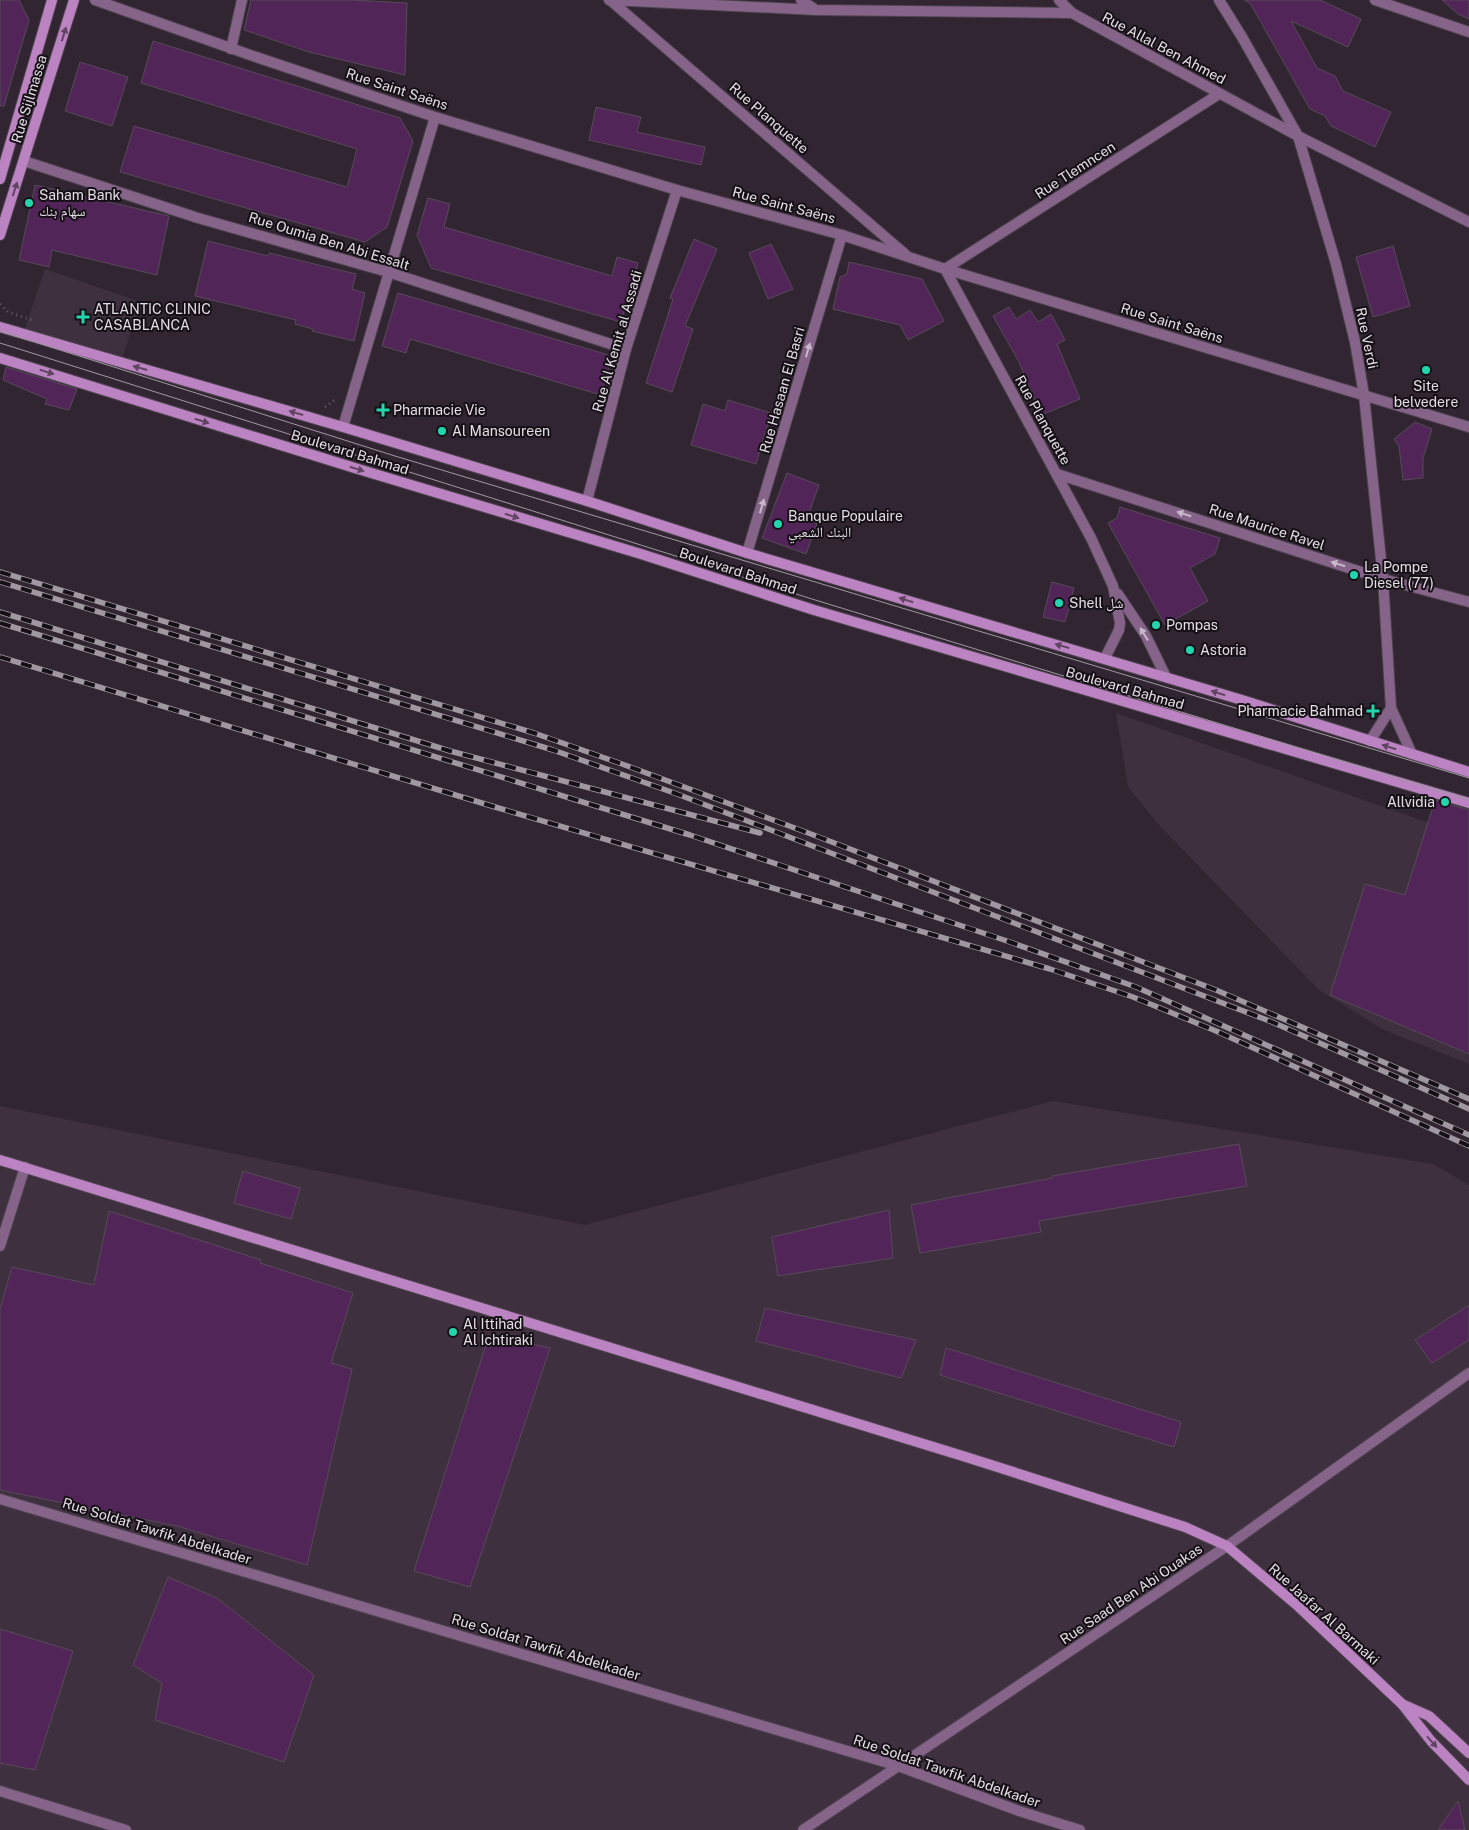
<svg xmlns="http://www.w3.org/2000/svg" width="1469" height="1830" font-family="'Public Sans','Noto Naskh Arabic',sans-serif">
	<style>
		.built { fill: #3f3040 }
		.building { fill: #512557; stroke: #574b58 }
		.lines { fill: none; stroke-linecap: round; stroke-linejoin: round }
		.street-casing { stroke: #4d434e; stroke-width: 12 }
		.secondary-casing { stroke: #4d434e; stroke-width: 12 }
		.path { stroke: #675d68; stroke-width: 3; stroke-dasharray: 1 4; stroke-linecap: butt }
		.street { stroke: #86648a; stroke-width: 10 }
		.secondary { stroke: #bb83c1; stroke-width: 10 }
		.tram { stroke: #a098a1; stroke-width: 1 }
		.rail-casing { stroke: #a098a1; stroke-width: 5.5 }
		.rail { stroke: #151015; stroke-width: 4; stroke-dasharray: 11; stroke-linecap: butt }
		.oneway { fill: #604462 }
		.oneway2 { fill: #c8b9ca }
		.poi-dot { fill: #23d5af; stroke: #151015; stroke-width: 2 }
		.labels { text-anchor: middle; stroke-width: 4; stroke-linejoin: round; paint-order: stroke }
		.street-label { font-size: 14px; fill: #e5dee6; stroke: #151015 }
		.poi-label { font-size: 14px; fill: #e5dee6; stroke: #151015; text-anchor: start }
	</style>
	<rect width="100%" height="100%" fill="#302531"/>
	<g class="built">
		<path d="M 45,269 L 141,302 L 120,364 L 24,331 Z"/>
		<path d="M 1116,713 L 1469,837 L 1469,1064 L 1384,1030 L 1319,990 L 1157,823 L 1128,787 Z"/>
		<path d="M 1053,1101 L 1433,1164 L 1469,1185 L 1469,1830 L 0,1830 L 0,1106 L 585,1225 Z"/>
	</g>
	<g class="building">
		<path d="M 0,0 L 19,0 L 29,20 L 4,106 L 0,106 Z"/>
		<path d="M 251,0 L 352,0 L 407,3 L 405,75 L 309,52 L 244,30 Z"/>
		<path d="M 1244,0 L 1320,0 L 1361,19 L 1348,47 L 1291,21 L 1317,68 L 1335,76 L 1343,91 L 1391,112 L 1375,147 L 1331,126 L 1325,116 L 1310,109 L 1250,3 Z"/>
		<path d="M 1442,0 L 1469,0 L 1469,19 L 1458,14 Z"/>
		<path d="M 153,41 L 400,118 L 413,141 L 387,227 L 365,242 L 120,172 L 134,126 L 347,187 L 357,149 L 141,83 Z"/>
		<path d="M 80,62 L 128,77 L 112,126 L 65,111 Z"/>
		<path d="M 596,107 L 641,117 L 637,132 L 705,147 L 701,165 L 589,140 Z"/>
		<path d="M 35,185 L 169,216 L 157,275 L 52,250 L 49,267 L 19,260 Z"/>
		<path d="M 428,198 L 450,204 L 444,227 L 612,276 L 617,257 L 638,263 L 621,322 L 431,268 L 417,235 Z"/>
		<path d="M 694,239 L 717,249 L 685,326 L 693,329 L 672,392 L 646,383 L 673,299 L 670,298 Z"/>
		<path d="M 208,241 L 268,256 L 269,253 L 356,274 L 352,289 L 365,293 L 354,341 L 312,331 L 313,329 L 295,324 L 296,320 L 195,296 Z"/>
		<path d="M 771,244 L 793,289 L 768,299 L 749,253 Z"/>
		<path d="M 1393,246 L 1410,306 L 1373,317 L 1356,257 Z"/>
		<path d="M 849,262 L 922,279 L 944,321 L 908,340 L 900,325 L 833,309 L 840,277 L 847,274 Z"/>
		<path d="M 398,293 L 612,356 L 601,395 L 410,339 L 406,353 L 382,346 Z"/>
		<path d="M 1009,307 L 1016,319 L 1030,310 L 1038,322 L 1051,314 L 1065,340 L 1057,344 L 1080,399 L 1041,415 L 1019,362 L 993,316 Z"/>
		<path d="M 6,367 L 77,389 L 69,410 L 45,404 L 47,399 L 3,380 Z"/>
		<path d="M 728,400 L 771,413 L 756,464 L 691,445 L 703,404 L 725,411 Z"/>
		<path d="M 1415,422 L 1432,429 L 1423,458 L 1423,478 L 1403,480 L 1399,446 L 1394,439 Z"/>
		<path d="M 787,473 L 819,485 L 807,519 L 817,523 L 806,554 L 762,538 Z"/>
		<path d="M 1120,507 L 1220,538 L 1215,554 L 1190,568 L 1208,601 L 1165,625 L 1108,523 L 1117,518 Z"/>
		<path d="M 1052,582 L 1074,588 L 1065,622 L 1043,617 Z"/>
		<path d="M 1435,800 L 1469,810 L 1469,1054 L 1330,995 L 1365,884 L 1405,895 Z"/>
		<path d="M 1239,1144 L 1247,1186 L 1039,1221 L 1041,1232 L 920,1253 L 911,1205 L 1053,1178 L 1053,1176 Z"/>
		<path d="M 243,1171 L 300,1188 L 291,1219 L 234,1203 Z"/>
		<path d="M 889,1210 L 893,1258 L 778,1276 L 772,1237 Z"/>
		<path d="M 109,1211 L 261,1260 L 260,1263 L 353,1293 L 331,1363 L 352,1369 L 307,1565 L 177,1526 L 0,1490 L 0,1309 L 12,1267 L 94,1285 Z"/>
		<path d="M 1469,1305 L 1469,1340 L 1432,1363 L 1415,1340 Z"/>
		<path d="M 765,1308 L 916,1340 L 901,1378 L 756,1341 Z"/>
		<path d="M 489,1335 L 550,1348 L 470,1587 L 414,1571 Z"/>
		<path d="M 946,1348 L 1181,1422 L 1174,1447 L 940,1375 Z"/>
		<path d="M 168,1577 L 217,1598 L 314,1675 L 284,1762 L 155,1720 L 162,1683 L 133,1665 Z"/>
		<path d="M 0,1629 L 73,1651 L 35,1770 L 0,1763 Z"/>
		<path d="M 1458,1801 L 1465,1830 L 1438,1830 Z"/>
	</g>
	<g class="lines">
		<defs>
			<g id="street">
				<path d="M 95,0 L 256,57 L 435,117 L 677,190 L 842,235 L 945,269 L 1469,427"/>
				<path d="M 609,0 L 817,10 L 1072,13 L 1298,136 L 1469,222"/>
				<path d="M 610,0 L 905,254"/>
				<path d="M 801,0 L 816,10"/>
				<path d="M 1059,0 L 1072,13"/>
				<path d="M 1219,0 L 1242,37 L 1298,136 L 1336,264 L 1355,342 L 1364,395 L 1383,579 L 1391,708 L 1412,754"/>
				<path d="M 1375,0 L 1469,32"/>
				<path d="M 231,49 L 242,0"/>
				<path d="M 24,161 L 198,218 L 388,272 L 626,349"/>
				<path d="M 945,269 L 1091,538 L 1113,586 L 1120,623 L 1119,630 L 1105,658"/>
				<path d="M 945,269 L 1219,94"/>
				<path d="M 343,427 L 435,117"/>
				<path d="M 1057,474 L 1383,579 L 1469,602"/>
				<path d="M 587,501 L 626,349 L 677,190"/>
				<path d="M 747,553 L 842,235"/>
				<path d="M 1118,594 L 1146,636 L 1166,677"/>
				<path d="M 1370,741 L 1391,708"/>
				<path d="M 0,1246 L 25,1167"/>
				<path d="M 0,1499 L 898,1766 L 1019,1811 L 1080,1830"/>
				<path d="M 0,1791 L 126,1830"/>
				<path d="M 803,1830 L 1227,1546 L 1469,1373"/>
			</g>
			<g id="secondary">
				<path d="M 0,179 L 52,0"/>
				<path d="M 0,235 L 74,0"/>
				<path d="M 0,327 L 343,427 L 587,501 L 747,553 L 1242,700 L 1469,772"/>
				<path d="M 0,358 L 358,469 L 641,554 L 814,610 L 1469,803"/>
				<path d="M 0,1160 L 966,1457 L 1185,1527 L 1227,1546 L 1298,1606 L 1402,1704 L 1431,1741 L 1469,1780"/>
				<path d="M 1402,1704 L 1429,1716 L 1469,1753"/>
			</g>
		</defs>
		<use href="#street" class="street-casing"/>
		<use href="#secondary" class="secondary-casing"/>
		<g class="path">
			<path d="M 0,304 L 8,312 L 35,321"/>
			<path d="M 325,407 L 336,399"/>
		</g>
		<use href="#street" class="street"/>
		<use href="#secondary" class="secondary"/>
		<g class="tram">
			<path d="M 0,331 L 395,456 L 1469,778"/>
			<path d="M 0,343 L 812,599 L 1469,800"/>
		</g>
		<defs>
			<g id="rail">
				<path d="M 0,572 L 534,733 L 622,764 L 811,834 L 1216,990 L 1469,1099"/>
				<path d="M 0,582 L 553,750 L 677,794 L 1272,1022 L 1469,1109"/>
				<path d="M 0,612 L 450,751 L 760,833"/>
				<path d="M 0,623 L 690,835 L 1007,941 L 1136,987 L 1469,1135"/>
				<path d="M 0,657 L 495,807 L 1050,969 L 1133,997 L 1216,1031 L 1469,1146"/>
			</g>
		</defs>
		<use href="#rail" class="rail-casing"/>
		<use href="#rail" class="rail"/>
	</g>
	<defs><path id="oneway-solid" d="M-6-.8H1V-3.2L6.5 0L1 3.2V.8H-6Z" transform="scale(1.25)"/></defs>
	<g class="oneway">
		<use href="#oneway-solid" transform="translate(64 34) rotate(-73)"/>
		<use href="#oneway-solid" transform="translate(15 189) rotate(-72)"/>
		<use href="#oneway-solid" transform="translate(140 368) rotate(-164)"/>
		<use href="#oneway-solid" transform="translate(47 372) rotate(17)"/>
		<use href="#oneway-solid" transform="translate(296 413) rotate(-164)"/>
		<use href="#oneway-solid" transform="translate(202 421) rotate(17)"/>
		<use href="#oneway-solid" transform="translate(357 469) rotate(17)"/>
		<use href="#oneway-solid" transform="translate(512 516) rotate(17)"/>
		<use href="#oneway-solid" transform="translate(906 600) rotate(-163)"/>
		<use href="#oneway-solid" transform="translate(1062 646) rotate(-164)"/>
		<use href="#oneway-solid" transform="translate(1218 693) rotate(-163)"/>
		<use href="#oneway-solid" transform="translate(1389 747) rotate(-163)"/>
		<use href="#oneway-solid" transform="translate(1432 1742) rotate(48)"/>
	</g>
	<g class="oneway2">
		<use href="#oneway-solid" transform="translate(808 350) rotate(-74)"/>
		<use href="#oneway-solid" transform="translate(762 506) rotate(-74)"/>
		<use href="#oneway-solid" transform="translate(1184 514) rotate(-162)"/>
		<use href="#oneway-solid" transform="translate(1338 564) rotate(-162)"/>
		<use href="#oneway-solid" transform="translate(1144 634) rotate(-122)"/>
	</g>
	<g class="poi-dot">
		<circle cx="29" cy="203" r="5"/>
		<path d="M80.5 309.5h5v5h5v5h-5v5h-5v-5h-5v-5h5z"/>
		<circle cx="1426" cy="370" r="5"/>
		<path d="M380.5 402.5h5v5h5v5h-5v5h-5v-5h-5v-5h5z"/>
		<circle cx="442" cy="431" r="5"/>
		<circle cx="778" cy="524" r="5"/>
		<circle cx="1354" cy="575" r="5"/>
		<circle cx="1059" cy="603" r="5"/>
		<circle cx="1156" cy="625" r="5"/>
		<circle cx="1190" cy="650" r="5"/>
		<path d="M1370.5 703.5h5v5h5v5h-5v5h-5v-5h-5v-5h5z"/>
		<circle cx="1445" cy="802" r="5"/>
		<circle cx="453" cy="1332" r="5"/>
	</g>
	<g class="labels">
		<g class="street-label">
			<text transform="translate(1164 48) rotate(28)" y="5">Rue Allal Ben Ahmed</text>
			<text transform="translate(397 89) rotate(18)" y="5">Rue Saint Saëns</text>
			<text transform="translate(29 99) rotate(-73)" y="5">Rue Sijlmassa</text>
			<text transform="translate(769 118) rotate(41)" y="5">Rue Planquette</text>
			<text transform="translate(1075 170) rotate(-33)" y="5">Rue Tlemncen</text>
			<text transform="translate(784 205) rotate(15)" y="5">Rue Saint Saëns</text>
			<text transform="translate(329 241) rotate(17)" y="5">Rue Oumia Ben Abi Essalt</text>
			<text transform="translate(1172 323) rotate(17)" y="5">Rue Saint Saëns</text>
			<text transform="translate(1367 338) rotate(78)" y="5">Rue Verdi</text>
			<text transform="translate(617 341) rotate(-74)" y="5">Rue Al Kemit al Assadi</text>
			<text transform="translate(782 390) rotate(-74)" y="5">Rue Hasaan El Basri</text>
			<text transform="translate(1043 420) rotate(61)" y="5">Rue Planquette</text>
			<text transform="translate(350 452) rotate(17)" y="5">Boulevard Bahmad</text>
			<text transform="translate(1267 527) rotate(18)" y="5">Rue Maurice Ravel</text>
			<text transform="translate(738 571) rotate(18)" y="5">Boulevard Bahmad</text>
			<text transform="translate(1125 688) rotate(16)" y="5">Boulevard Bahmad</text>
			<text transform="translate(157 1531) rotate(17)" y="5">Rue Soldat Tawfik Abdelkader</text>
			<text transform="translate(1131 1594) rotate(-34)" y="5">Rue Saad Ben Abi Ouakas</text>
			<text transform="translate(1324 1614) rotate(42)" y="5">Rue Jaafar Al Barmaki</text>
			<text transform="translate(546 1647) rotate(17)" y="5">Rue Soldat Tawfik Abdelkader</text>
			<text transform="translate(947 1771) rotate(19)" y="5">Rue Soldat Tawfik Abdelkader</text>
		</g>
		<g class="poi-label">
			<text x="39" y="200">Saham Bank<tspan x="39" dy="16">سهام بنك</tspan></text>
			<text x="94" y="314">ATLANTIC CLINIC<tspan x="94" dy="16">CASABLANCA</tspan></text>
			<text x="1426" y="391" text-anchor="middle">Site<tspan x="1426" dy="16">belvedere</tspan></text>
			<text x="393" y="415">Pharmacie Vie</text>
			<text x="452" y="436">Al Mansoureen</text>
			<text x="788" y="521">Banque Populaire<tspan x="788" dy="16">البنك الشعبي</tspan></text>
			<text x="1364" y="572">La Pompe<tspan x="1364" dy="16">Diesel (77)</tspan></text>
			<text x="1069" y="608">Shell شل</text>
			<text x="1166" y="630">Pompas</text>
			<text x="1200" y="655">Astoria</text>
			<text x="1363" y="716" text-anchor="end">Pharmacie Bahmad</text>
			<text x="1435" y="807" text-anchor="end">Allvidia</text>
			<text x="463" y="1329">Al Ittihad<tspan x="463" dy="16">Al Ichtiraki</tspan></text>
		</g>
	</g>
</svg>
